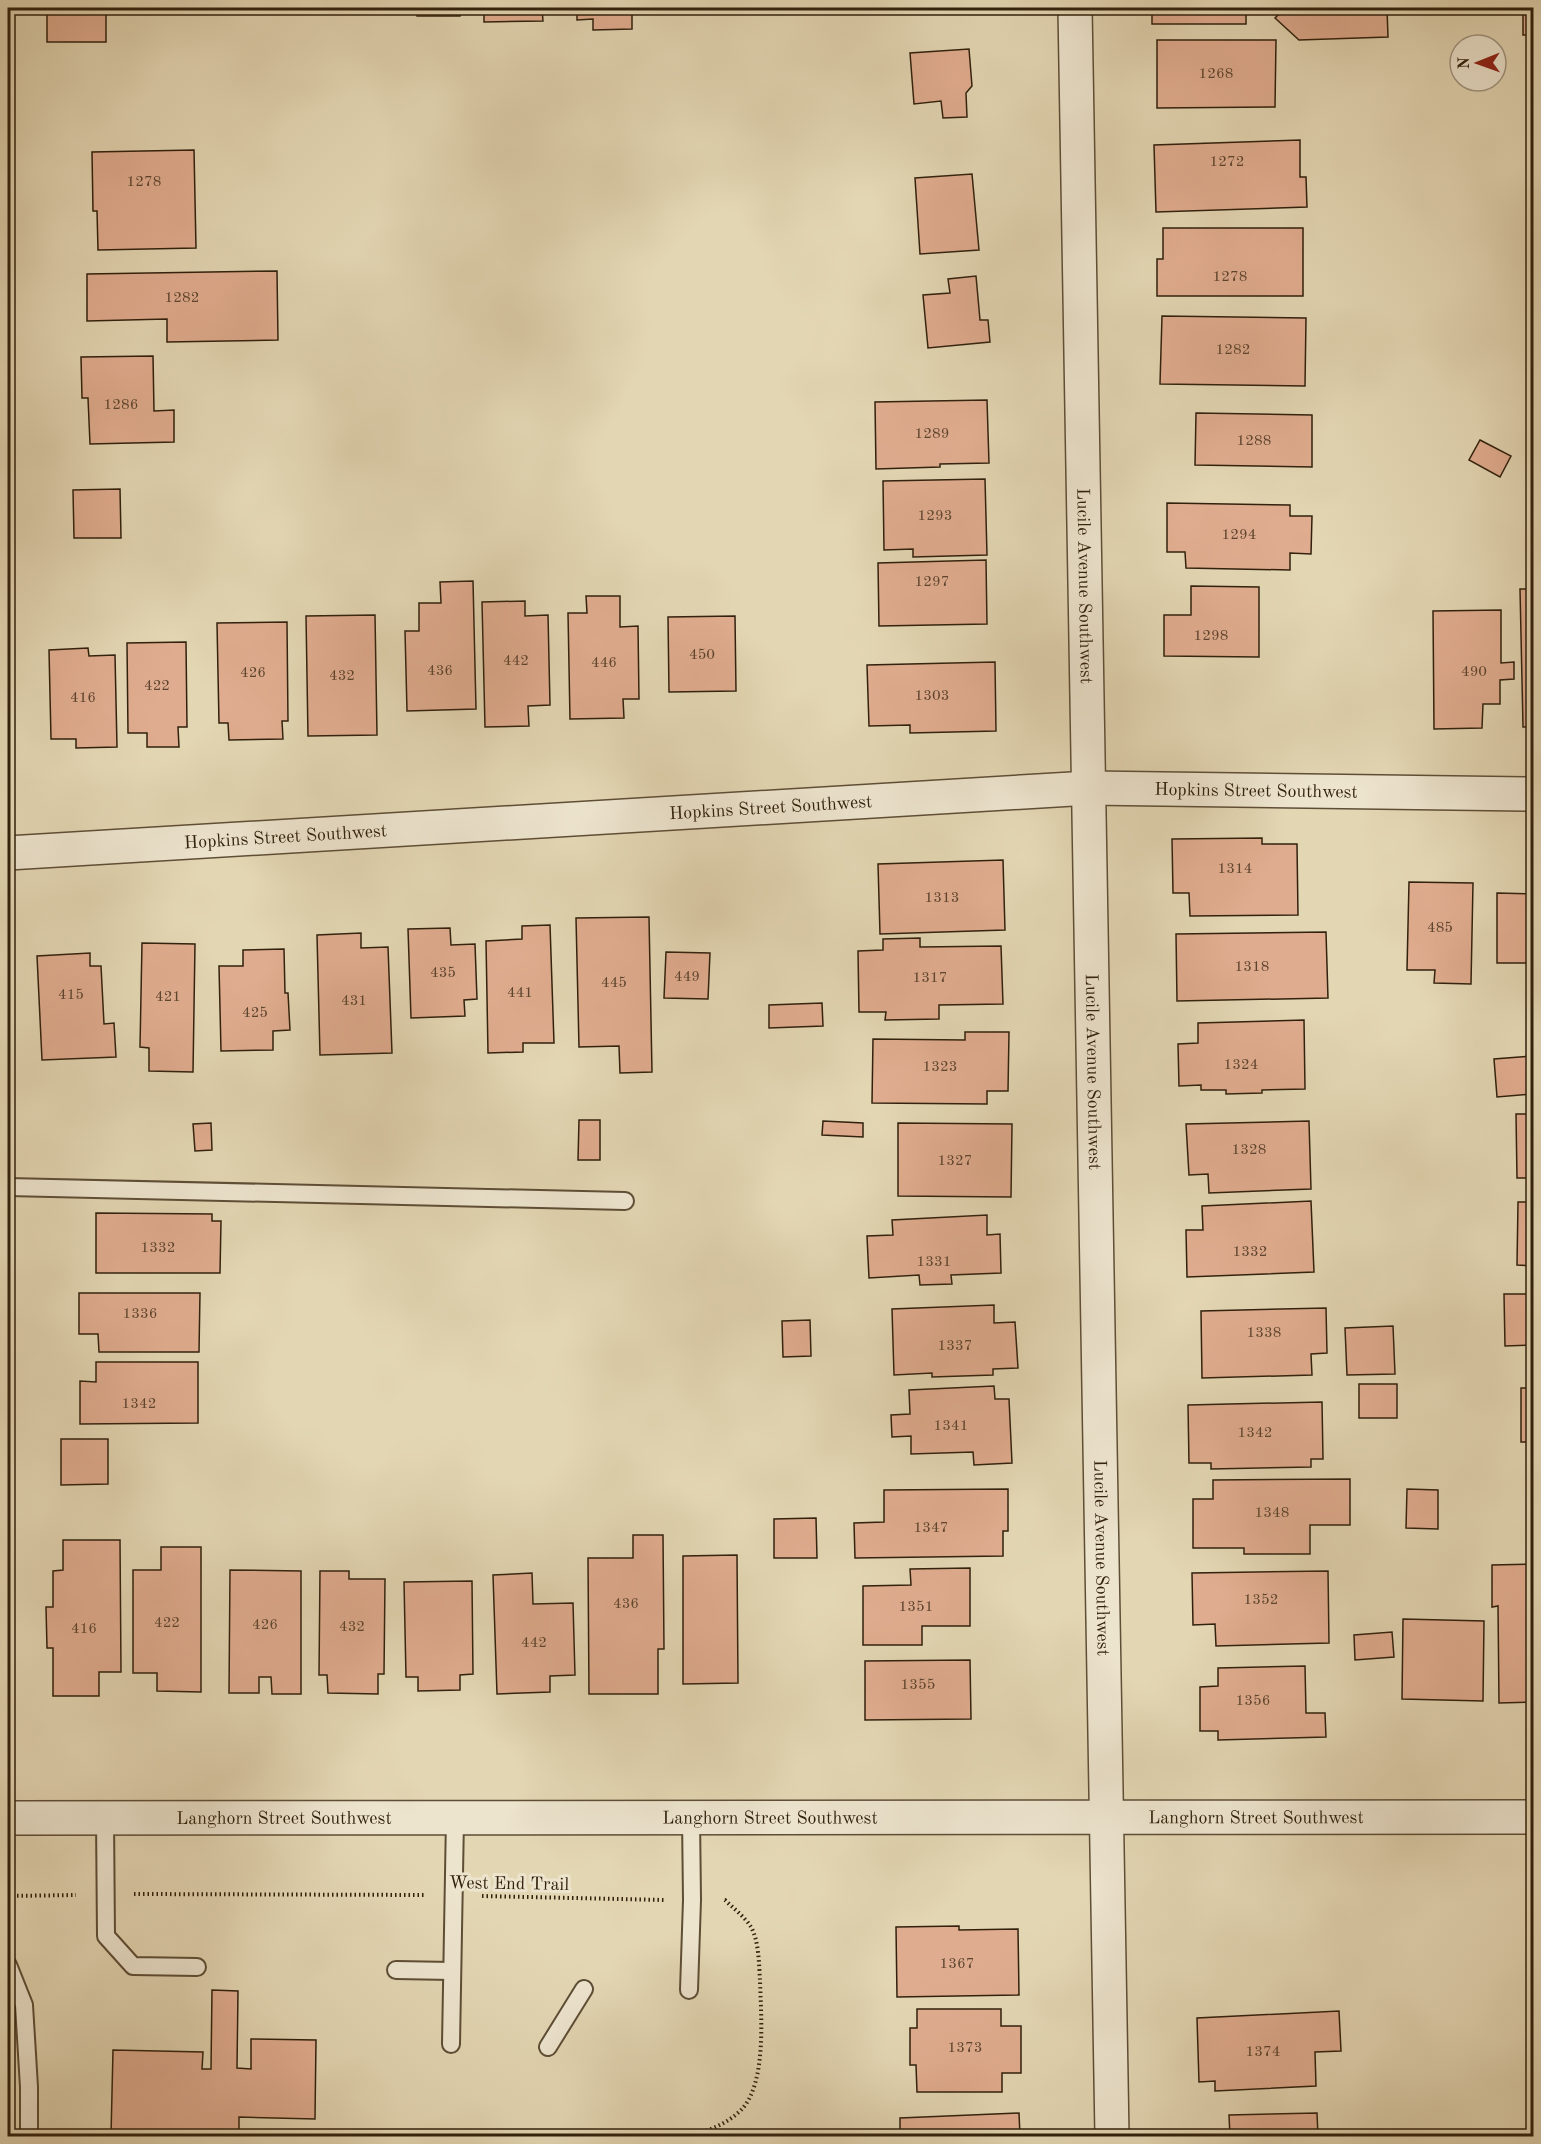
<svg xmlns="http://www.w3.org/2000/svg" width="1541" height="2144" font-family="'Old Standard TT',serif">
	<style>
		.building { fill: #e0ac8f; stroke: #31210d; stroke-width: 1.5 }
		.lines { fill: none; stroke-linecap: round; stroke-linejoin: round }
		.service-casing { stroke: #5e4e36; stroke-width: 20 }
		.minor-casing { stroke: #5e4e36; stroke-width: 36 }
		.tertiary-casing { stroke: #5e4e36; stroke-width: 36 }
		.path { stroke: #31210d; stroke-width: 4; stroke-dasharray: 1.5 3; stroke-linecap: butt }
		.service { stroke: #ede4ce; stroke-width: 16 }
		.minor { stroke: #ede4ce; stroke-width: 33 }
		.tertiary { stroke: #ede4ce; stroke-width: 33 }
		.labels { text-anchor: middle; stroke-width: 6; stroke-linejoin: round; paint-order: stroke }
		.number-label { font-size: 15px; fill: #5d442e }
		.street-label { font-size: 18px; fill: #31210d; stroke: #ede4ce }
	</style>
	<rect width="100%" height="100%" fill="#e3d6b3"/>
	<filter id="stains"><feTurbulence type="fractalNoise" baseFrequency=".00333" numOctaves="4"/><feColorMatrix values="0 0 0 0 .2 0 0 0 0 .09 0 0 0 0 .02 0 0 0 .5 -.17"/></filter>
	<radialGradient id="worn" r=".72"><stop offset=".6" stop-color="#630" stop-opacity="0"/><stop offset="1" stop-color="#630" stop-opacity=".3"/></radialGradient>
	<g class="building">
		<rect x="47" y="8" width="59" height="34"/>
		<path d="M 390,8 L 460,8 L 460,16 L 417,16 L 417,8 Z"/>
		<path d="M 484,8 L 542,8 L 543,21 L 484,22 Z"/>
		<path d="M 577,8 L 632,8 L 632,29 L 593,30 L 593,19 L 577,20 Z"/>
		<rect x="1152" y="8" width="94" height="16"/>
		<path d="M 1285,8 L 1387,8 L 1388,37 L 1299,40 L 1275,18 Z"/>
		<rect x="1523" y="8" width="11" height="27"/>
		<path d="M 1157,40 L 1276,40 L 1275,107 L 1157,108 Z"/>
		<path d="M 969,49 L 972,86 L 966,93 L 967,117 L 943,118 L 941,101 L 914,104 L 910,53 Z"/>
		<path d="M 1300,140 L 1300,177 L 1306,177 L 1307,207 L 1156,212 L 1154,145 Z"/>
		<path d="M 194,150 L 196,248 L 98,250 L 97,211 L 93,211 L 92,152 Z"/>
		<path d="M 972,174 L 979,250 L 920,254 L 915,178 Z"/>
		<path d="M 1163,228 L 1303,228 L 1303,296 L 1157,296 L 1157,259 L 1163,259 Z"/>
		<path d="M 277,271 L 278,340 L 167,342 L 167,319 L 87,321 L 87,274 Z"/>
		<path d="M 976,276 L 980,320 L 988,320 L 990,342 L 928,348 L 923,295 L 950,293 L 948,279 Z"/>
		<path d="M 1162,316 L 1306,318 L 1305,386 L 1160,384 Z"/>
		<path d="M 153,356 L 154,411 L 174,410 L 174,442 L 90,444 L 88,398 L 82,398 L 81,357 Z"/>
		<path d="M 987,400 L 989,463 L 940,464 L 940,467 L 876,469 L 875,402 Z"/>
		<path d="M 1196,413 L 1312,415 L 1312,467 L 1195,465 Z"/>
		<path d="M 1480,440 L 1511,456 L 1500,477 L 1469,460 Z"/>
		<path d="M 985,479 L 987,555 L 913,557 L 913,549 L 884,550 L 883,481 Z"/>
		<path d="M 120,489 L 121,538 L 74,538 L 73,490 Z"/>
		<path d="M 1167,503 L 1290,505 L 1290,516 L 1312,516 L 1311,554 L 1290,553 L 1290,570 L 1186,568 L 1185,552 L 1167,552 Z"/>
		<path d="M 986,560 L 987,624 L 879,626 L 878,563 Z"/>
		<path d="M 473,581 L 476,709 L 407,711 L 405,631 L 419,631 L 419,603 L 441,603 L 440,582 Z"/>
		<path d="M 1191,586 L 1259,587 L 1259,657 L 1164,656 L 1164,615 L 1191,615 Z"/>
		<path d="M 1520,589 L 1534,589 L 1534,727 L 1523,727 Z"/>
		<path d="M 586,596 L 620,596 L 620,627 L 638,626 L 639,699 L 623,699 L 624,718 L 570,719 L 568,613 L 587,613 Z"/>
		<path d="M 525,601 L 525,616 L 548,615 L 550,705 L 528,706 L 529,726 L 485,727 L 482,602 Z"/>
		<path d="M 1501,610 L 1501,663 L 1514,662 L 1514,679 L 1500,680 L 1500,704 L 1483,704 L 1482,728 L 1434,729 L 1433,611 Z"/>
		<path d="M 375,615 L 377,735 L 308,736 L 306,616 Z"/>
		<path d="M 735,616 L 736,691 L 669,692 L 668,617 Z"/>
		<path d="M 287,622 L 288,721 L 282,721 L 283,739 L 229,740 L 228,723 L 219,723 L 217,623 Z"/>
		<path d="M 186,642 L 187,727 L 178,727 L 179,747 L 147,747 L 147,733 L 128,733 L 127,643 Z"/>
		<path d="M 88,648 L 89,656 L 115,655 L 117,747 L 76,748 L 76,739 L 51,739 L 49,650 Z"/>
		<path d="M 995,662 L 996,731 L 910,733 L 910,725 L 869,726 L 867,665 Z"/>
		<path d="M 1262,838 L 1262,844 L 1297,844 L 1298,915 L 1190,916 L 1189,893 L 1173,893 L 1172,839 Z"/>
		<path d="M 1003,860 L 1005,930 L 880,934 L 878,864 Z"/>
		<path d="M 1409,882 L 1473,883 L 1471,984 L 1434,983 L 1435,970 L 1407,970 Z"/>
		<path d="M 1497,893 L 1534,894 L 1534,963 L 1497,963 Z"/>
		<path d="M 649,917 L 652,1072 L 620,1073 L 619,1046 L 579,1047 L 576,918 Z"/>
		<path d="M 550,925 L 554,1043 L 523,1043 L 523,1052 L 488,1053 L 486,941 L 522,939 L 522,926 Z"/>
		<path d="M 450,928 L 451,945 L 475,944 L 477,999 L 464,1000 L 465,1016 L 411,1018 L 408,929 Z"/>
		<path d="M 1326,932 L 1328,998 L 1177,1001 L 1176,934 Z"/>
		<path d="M 361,933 L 361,948 L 388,947 L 392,1053 L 320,1055 L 317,935 Z"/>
		<path d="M 920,938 L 920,947 L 1001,946 L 1003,1004 L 939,1005 L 939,1019 L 885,1020 L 886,1012 L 859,1012 L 858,951 L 883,950 L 883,939 Z"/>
		<path d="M 142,943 L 195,944 L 193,1072 L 149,1071 L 149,1048 L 140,1047 Z"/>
		<path d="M 284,949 L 285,993 L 288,993 L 290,1030 L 273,1031 L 273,1050 L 221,1051 L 219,966 L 243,966 L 243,950 Z"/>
		<path d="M 666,952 L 710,953 L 708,999 L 664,998 Z"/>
		<path d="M 90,953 L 90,966 L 101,966 L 104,1024 L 114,1023 L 116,1057 L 42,1060 L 37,956 Z"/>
		<path d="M 822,1003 L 823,1026 L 769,1028 L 769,1005 Z"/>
		<path d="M 1304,1020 L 1305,1089 L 1262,1090 L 1262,1093 L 1226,1094 L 1226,1090 L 1201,1090 L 1201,1085 L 1179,1086 L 1178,1044 L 1198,1043 L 1198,1023 Z"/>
		<path d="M 965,1032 L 1009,1032 L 1008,1091 L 987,1091 L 987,1104 L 872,1103 L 873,1039 L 965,1040 Z"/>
		<path d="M 1531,1056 L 1533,1094 L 1497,1097 L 1494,1059 Z"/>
		<path d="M 1516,1114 L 1534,1114 L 1534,1178 L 1517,1178 Z"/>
		<path d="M 579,1120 L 600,1120 L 600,1160 L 578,1160 Z"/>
		<path d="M 823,1121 L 863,1123 L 863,1137 L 822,1135 Z"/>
		<path d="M 1309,1121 L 1311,1189 L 1209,1193 L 1208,1174 L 1189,1175 L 1186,1124 Z"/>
		<path d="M 211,1123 L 212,1150 L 195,1151 L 193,1124 Z"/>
		<path d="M 898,1123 L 1012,1124 L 1011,1197 L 898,1196 Z"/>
		<path d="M 1311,1201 L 1314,1272 L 1187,1277 L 1186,1230 L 1203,1230 L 1202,1206 Z"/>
		<path d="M 1518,1202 L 1534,1202 L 1534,1266 L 1517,1265 Z"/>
		<path d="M 96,1213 L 212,1214 L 212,1221 L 221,1221 L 220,1273 L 96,1273 Z"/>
		<path d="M 987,1215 L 987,1235 L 1000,1234 L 1001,1273 L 951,1275 L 952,1284 L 920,1285 L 919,1275 L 869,1278 L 867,1236 L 893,1235 L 892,1220 Z"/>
		<path d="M 79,1293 L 200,1293 L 199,1352 L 99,1352 L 98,1334 L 79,1334 Z"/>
		<path d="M 1504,1294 L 1534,1294 L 1534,1345 L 1505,1346 Z"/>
		<path d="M 994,1305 L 994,1323 L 1015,1322 L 1018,1368 L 993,1369 L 993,1375 L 932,1377 L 932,1373 L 894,1375 L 892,1309 Z"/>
		<path d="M 1326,1308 L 1327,1353 L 1311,1354 L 1312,1375 L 1202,1378 L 1201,1311 Z"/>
		<path d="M 810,1320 L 811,1356 L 783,1357 L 782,1321 Z"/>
		<path d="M 1393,1326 L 1395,1374 L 1347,1375 L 1345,1328 Z"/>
		<path d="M 96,1362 L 198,1362 L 198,1423 L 80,1424 L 80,1381 L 96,1382 Z"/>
		<rect x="1359" y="1384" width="38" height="34"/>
		<path d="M 994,1386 L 995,1399 L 1009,1399 L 1012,1463 L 974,1465 L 973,1452 L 911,1454 L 911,1436 L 892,1437 L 891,1415 L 910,1414 L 909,1390 Z"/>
		<rect x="1521" y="1388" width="13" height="54"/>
		<path d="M 1322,1402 L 1323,1459 L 1311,1459 L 1311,1467 L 1211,1469 L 1211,1463 L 1189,1463 L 1188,1405 Z"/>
		<path d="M 61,1439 L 108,1439 L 108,1484 L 61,1485 Z"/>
		<path d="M 1350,1479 L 1350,1525 L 1310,1525 L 1310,1554 L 1244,1554 L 1244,1548 L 1193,1548 L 1193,1499 L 1213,1499 L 1213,1480 Z"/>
		<path d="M 1008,1489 L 1008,1531 L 1003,1531 L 1003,1556 L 855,1558 L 854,1523 L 884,1522 L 884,1490 Z"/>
		<path d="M 1407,1489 L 1438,1490 L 1438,1529 L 1406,1528 Z"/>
		<path d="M 816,1518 L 817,1558 L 774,1558 L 774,1519 Z"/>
		<path d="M 633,1535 L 663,1535 L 664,1649 L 658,1649 L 658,1694 L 589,1694 L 588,1558 L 633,1558 Z"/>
		<path d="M 63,1540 L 120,1540 L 121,1672 L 99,1672 L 99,1696 L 53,1696 L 53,1648 L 47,1648 L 46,1607 L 53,1607 L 53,1571 L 63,1570 Z"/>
		<path d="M 161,1547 L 201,1547 L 201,1692 L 157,1691 L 157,1673 L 133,1673 L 133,1570 L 161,1570 Z"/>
		<path d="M 737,1555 L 738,1683 L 683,1684 L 683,1556 Z"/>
		<path d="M 1534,1564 L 1534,1702 L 1499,1703 L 1498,1606 L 1492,1607 L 1492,1565 Z"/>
		<path d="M 970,1568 L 970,1626 L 922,1626 L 922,1645 L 863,1645 L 863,1586 L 911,1585 L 910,1569 Z"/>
		<path d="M 230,1570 L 301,1571 L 301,1694 L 272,1694 L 271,1677 L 259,1677 L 259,1693 L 229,1693 Z"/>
		<path d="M 320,1571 L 349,1571 L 349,1579 L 385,1579 L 384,1674 L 378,1674 L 378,1694 L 328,1693 L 327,1675 L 319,1675 Z"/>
		<path d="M 1328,1571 L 1329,1643 L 1216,1646 L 1215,1624 L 1193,1625 L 1192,1573 Z"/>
		<path d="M 532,1573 L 533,1604 L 573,1603 L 575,1675 L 550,1676 L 550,1692 L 497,1694 L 493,1575 Z"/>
		<path d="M 472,1581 L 473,1674 L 460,1675 L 460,1690 L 418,1691 L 418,1677 L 406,1677 L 404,1582 Z"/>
		<path d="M 1403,1619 L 1484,1621 L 1483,1701 L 1402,1699 Z"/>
		<path d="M 1392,1632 L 1394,1657 L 1355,1660 L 1354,1635 Z"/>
		<path d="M 970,1660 L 971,1719 L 865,1720 L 865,1661 Z"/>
		<path d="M 1305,1666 L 1306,1713 L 1325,1713 L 1326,1737 L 1218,1740 L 1218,1731 L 1200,1731 L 1200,1687 L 1218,1686 L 1218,1668 Z"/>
		<path d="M 959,1926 L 959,1930 L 1018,1929 L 1019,1995 L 897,1997 L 896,1927 Z"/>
		<path d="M 212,1990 L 238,1991 L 237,2068 L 251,2069 L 251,2039 L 316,2040 L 315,2119 L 239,2117 L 239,2136 L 111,2136 L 113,2050 L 203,2052 L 202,2069 L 211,2069 Z"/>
		<path d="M 917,2009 L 1001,2009 L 1001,2026 L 1021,2026 L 1021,2073 L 1002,2073 L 1002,2092 L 917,2092 L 916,2065 L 910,2065 L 910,2028 L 917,2028 Z"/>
		<path d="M 1339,2011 L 1341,2051 L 1315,2052 L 1316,2086 L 1215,2091 L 1215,2081 L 1199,2082 L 1197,2018 Z"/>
		<path d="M 1019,2113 L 1020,2136 L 900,2136 L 900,2118 Z"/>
		<path d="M 1317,2113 L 1318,2136 L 1230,2136 L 1229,2115 Z"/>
	</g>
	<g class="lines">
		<defs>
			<g id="service">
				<path d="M 8,1187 L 625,1201"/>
				<path d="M 105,1818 L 106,1936 L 133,1966 L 197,1967"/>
				<path d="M 8,1965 L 24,2005 L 29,2087 L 29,2136"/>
				<path d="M 396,1970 L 452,1971"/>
				<path d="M 689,1990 L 692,1900 L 691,1817"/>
				<path d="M 451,2044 L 455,1818"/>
				<path d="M 548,2047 L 584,1989"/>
			</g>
			<g id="minor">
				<path id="s1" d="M 8,853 L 1089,788 L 1534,794"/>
			</g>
			<g id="tertiary">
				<path id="s2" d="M 1075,8 L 1112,2136"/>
				<path id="s3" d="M 8,1818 L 1534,1817"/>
			</g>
		</defs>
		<use href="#service" class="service-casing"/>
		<use href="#minor" class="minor-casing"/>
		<use href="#tertiary" class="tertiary-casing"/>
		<g class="path">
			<path d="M 134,1894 L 424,1895"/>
			<path d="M 8,1896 L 76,1895"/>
			<path d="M 482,1896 L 664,1900"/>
			<path d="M 689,2136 C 708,2131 727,2124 741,2110 C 767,2084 761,2014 760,1981 C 759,1965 759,1941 751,1927 C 745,1917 733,1908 725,1900 L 722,1900"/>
		</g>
		<use href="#service" class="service"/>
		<use href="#minor" class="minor"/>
		<use href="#tertiary" class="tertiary"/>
	</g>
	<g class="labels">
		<g class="number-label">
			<text x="1216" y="78">1268</text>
			<text x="1227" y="166">1272</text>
			<text x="144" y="186">1278</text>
			<text x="1230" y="281">1278</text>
			<text x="182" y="302">1282</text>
			<text x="1233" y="354">1282</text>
			<text x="121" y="409">1286</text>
			<text x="932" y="438">1289</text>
			<text x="1254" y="445">1288</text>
			<text x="935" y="520">1293</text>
			<text x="1239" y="539">1294</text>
			<text x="932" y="586">1297</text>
			<text x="1211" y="640">1298</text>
			<text x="702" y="659">450</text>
			<text x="516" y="665">442</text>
			<text x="604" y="667">446</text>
			<text x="440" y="675">436</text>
			<text x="1474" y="676">490</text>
			<text x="253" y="677">426</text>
			<text x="342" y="680">432</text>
			<text x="157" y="690">422</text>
			<text x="932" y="700">1303</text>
			<text x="83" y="702">416</text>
			<text x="1235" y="873">1314</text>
			<text x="942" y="902">1313</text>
			<text x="1440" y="932">485</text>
			<text x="1252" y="971">1318</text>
			<text x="443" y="977">435</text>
			<text x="687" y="981">449</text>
			<text x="930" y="982">1317</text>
			<text x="614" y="987">445</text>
			<text x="520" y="997">441</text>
			<text x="71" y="999">415</text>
			<text x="168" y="1001">421</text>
			<text x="354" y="1005">431</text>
			<text x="255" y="1017">425</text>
			<text x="1241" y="1069">1324</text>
			<text x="940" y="1071">1323</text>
			<text x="1249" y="1154">1328</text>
			<text x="955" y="1165">1327</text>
			<text x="158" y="1252">1332</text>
			<text x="1250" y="1256">1332</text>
			<text x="934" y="1266">1331</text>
			<text x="140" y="1318">1336</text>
			<text x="1264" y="1337">1338</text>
			<text x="955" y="1350">1337</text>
			<text x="139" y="1408">1342</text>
			<text x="951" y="1430">1341</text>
			<text x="1255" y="1437">1342</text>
			<text x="1272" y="1517">1348</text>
			<text x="931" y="1532">1347</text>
			<text x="1261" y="1604">1352</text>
			<text x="626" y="1608">436</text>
			<text x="916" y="1611">1351</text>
			<text x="167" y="1627">422</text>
			<text x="265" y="1629">426</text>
			<text x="352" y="1631">432</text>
			<text x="84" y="1633">416</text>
			<text x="534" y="1647">442</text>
			<text x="918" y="1689">1355</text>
			<text x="1253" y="1705">1356</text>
			<text x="957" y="1968">1367</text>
			<text x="965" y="2052">1373</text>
			<text x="1263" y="2056">1374</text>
		</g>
		<g class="street-label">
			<text dy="6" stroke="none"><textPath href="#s2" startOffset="578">Lucile Avenue Southwest</textPath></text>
			<text dy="6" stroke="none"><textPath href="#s1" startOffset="1250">Hopkins Street Southwest</textPath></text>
			<text dy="6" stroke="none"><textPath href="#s1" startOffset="764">Hopkins Street Southwest</textPath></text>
			<text dy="6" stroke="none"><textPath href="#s1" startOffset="278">Hopkins Street Southwest</textPath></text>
			<text dy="6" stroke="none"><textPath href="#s2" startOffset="1064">Lucile Avenue Southwest</textPath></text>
			<text dy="6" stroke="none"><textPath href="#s2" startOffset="1550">Lucile Avenue Southwest</textPath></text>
			<text dy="6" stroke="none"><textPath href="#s3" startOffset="762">Langhorn Street Southwest</textPath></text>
			<text dy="6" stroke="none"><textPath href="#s3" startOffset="1248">Langhorn Street Southwest</textPath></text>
			<text dy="6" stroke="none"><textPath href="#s3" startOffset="276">Langhorn Street Southwest</textPath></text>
			<text transform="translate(509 1883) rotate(1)" y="6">West End Trail</text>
		</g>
	</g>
	<rect width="1541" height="2144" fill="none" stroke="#e3d6b3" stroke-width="30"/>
	<rect x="9" y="9" width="1523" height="2126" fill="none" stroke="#31210d" stroke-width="3"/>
	<rect x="15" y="15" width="1511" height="2114" fill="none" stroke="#31210d" stroke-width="1.5"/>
	<g transform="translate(1478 63) rotate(269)"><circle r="28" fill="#ede4ce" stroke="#a29681" stroke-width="1.5"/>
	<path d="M0-4.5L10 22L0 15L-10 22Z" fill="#8f2418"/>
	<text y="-9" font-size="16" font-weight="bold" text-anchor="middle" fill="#31210d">N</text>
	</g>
	<rect width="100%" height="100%" filter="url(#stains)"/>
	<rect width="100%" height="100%" fill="url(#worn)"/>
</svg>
